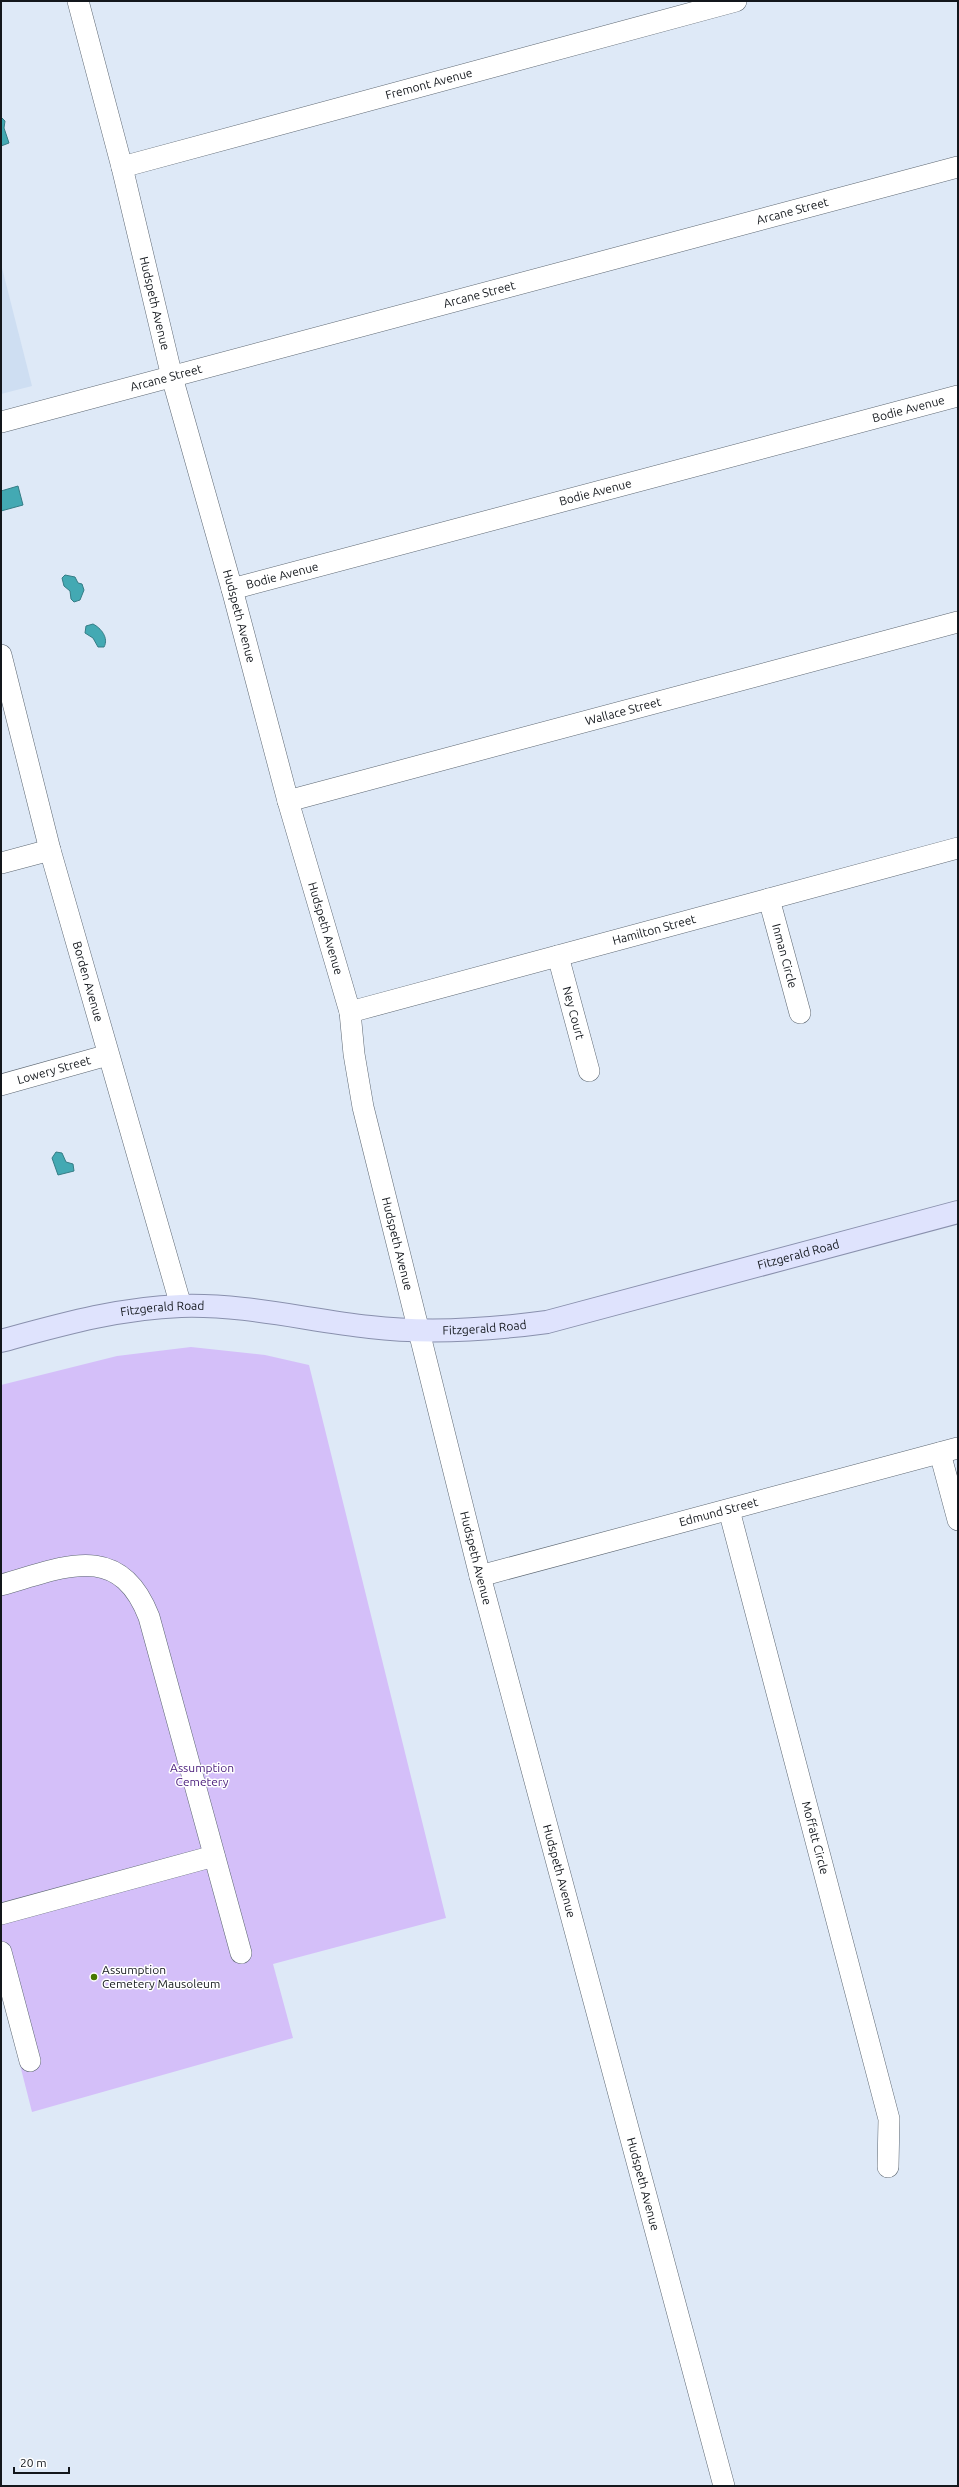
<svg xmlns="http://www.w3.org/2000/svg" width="959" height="2487" font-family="Ubuntu,sans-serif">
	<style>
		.built { fill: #cedef2 }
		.green { fill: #d4bff9 }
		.water { fill: #43a9b3; stroke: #357d86 }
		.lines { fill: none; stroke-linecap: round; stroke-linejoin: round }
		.minor-casing { stroke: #5d6772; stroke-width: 22 }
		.major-casing { stroke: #8990ad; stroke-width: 24 }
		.minor { stroke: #fff; stroke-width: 21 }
		.major { stroke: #dfe3fd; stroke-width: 22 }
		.poi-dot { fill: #467802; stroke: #fff; stroke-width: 1.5 }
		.labels { text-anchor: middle; stroke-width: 3; stroke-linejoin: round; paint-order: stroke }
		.street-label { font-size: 12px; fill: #13171c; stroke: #fff }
		.park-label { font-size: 12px; fill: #4d217d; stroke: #fff }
		.poi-label { font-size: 12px; fill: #13171c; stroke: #fff; text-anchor: start }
	</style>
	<rect width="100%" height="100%" fill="#dee9f7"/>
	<path class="built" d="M 1,264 L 32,386 L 1,394 Z"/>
	<path class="green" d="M 191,1347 L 265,1355 L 309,1365 L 446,1918 L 273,1964 L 293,2038 L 32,2112 L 1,1990 L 1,1385 L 117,1356 Z"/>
	<g class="water">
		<path d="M 1,117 L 5,121 L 4,128 L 9,143 L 1,146 Z"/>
		<path d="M 18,486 L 23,505 L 1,511 L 1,491 Z"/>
		<path d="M 65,575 L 75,577 L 78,583 L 82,584 L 84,590 L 80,600 L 74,602 L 71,599 L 70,591 L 64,586 L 62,578 Z"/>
		<path d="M 93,624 C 101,628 109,638 104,647 L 98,647 L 93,638 L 85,633 L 86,626 Z"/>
		<path d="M 56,1152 L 62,1153 L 66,1162 L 73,1164 L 74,1171 L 58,1175 L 52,1158 Z"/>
	</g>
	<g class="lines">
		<defs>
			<g id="minor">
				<path id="s1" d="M 78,1 L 122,167 L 172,377 L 232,589 L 288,801 L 350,1012 L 354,1054 L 363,1107 L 480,1576 L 724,2486"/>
				<path id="s2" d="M 122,167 L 736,1"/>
				<path id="s3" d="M 1,422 L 958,167"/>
				<path id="s4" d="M 232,589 L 958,396"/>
				<path id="s5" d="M 1,655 L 50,850 L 181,1306"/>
				<path id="s6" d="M 288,801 L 958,622"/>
				<path d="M 1,863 L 50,850"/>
				<path id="s7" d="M 769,899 L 800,1013"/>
				<path id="s8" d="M 558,956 L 589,1071"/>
				<path id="s9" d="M 350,1012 L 958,848"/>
				<path id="s10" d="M 1,1085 L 108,1055"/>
				<path d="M 940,1453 L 958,1520"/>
				<path id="s11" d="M 729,1510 L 889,2119 L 888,2167"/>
				<path id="s12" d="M 480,1576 L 958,1448"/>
				<path d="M 1,1585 C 62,1568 119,1539 149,1617 L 241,1953"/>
				<path d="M 1,1914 L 214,1856"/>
				<path d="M 1,1952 L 30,2061"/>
			</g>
			<g id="major">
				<path id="s13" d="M 1,1341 C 60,1325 119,1308 181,1306 C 245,1304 306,1320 370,1327 C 429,1334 488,1330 547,1322 L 958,1212"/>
			</g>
		</defs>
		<use href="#minor" class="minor-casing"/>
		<use href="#major" class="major-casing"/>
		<use href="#minor" class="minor"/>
		<use href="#major" class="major"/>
	</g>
	<circle class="poi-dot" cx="94" cy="1977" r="4"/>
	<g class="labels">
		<g class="street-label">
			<text dy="4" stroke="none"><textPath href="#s2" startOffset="318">Fremont Avenue</textPath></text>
			<text dy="4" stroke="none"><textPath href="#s3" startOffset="819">Arcane Street</textPath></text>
			<text dy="4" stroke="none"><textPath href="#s3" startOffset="495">Arcane Street</textPath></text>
			<text dy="4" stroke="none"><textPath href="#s1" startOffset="312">Hudspeth Avenue</textPath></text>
			<text dy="4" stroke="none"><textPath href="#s3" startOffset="171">Arcane Street</textPath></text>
			<text dy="4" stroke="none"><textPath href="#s4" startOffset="700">Bodie Avenue</textPath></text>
			<text dy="4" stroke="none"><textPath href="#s4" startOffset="376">Bodie Avenue</textPath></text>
			<text dy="4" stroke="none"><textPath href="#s4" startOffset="52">Bodie Avenue</textPath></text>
			<text dy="4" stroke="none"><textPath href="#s1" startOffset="636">Hudspeth Avenue</textPath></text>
			<text dy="4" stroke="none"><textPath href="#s6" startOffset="347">Wallace Street</textPath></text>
			<text dy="4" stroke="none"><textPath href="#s1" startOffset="960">Hudspeth Avenue</textPath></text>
			<text dy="4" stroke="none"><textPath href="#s9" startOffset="315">Hamilton Street</textPath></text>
			<text dy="4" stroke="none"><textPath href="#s7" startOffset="59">Inman Circle</textPath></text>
			<text dy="4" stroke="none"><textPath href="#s5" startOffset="338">Borden Avenue</textPath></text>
			<text dy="4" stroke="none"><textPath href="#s8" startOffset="59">Ney Court</textPath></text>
			<text dy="4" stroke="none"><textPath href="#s10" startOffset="55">Lowery Street</textPath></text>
			<text dy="4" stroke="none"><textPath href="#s1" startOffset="1284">Hudspeth Avenue</textPath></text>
			<text dy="4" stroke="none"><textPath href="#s13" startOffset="812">Fitzgerald Road</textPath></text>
			<text dy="4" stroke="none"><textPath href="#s13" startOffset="165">Fitzgerald Road</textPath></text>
			<text dy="4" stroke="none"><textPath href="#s13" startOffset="489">Fitzgerald Road</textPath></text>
			<text dy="4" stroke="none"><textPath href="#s12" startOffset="247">Edmund Street</textPath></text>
			<text dy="4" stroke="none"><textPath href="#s1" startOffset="1608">Hudspeth Avenue</textPath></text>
			<text dy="4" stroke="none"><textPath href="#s11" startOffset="339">Moffatt Circle</textPath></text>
			<text dy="4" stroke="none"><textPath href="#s1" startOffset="1932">Hudspeth Avenue</textPath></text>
			<text dy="4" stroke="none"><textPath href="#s1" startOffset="2256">Hudspeth Avenue</textPath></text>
		</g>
		<g class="park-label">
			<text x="202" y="1772">Assumption<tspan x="202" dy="14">Cemetery</tspan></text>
		</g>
		<g class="poi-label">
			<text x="102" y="1974">Assumption<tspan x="102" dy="14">Cemetery Mausoleum</tspan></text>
		</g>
	</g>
	<rect width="959" height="2487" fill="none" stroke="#13171c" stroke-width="4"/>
	<path d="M14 2467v6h55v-6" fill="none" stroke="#13171c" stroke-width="2"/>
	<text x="20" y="2467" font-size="12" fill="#13171c" stroke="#ffffff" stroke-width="3" paint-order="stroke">20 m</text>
</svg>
